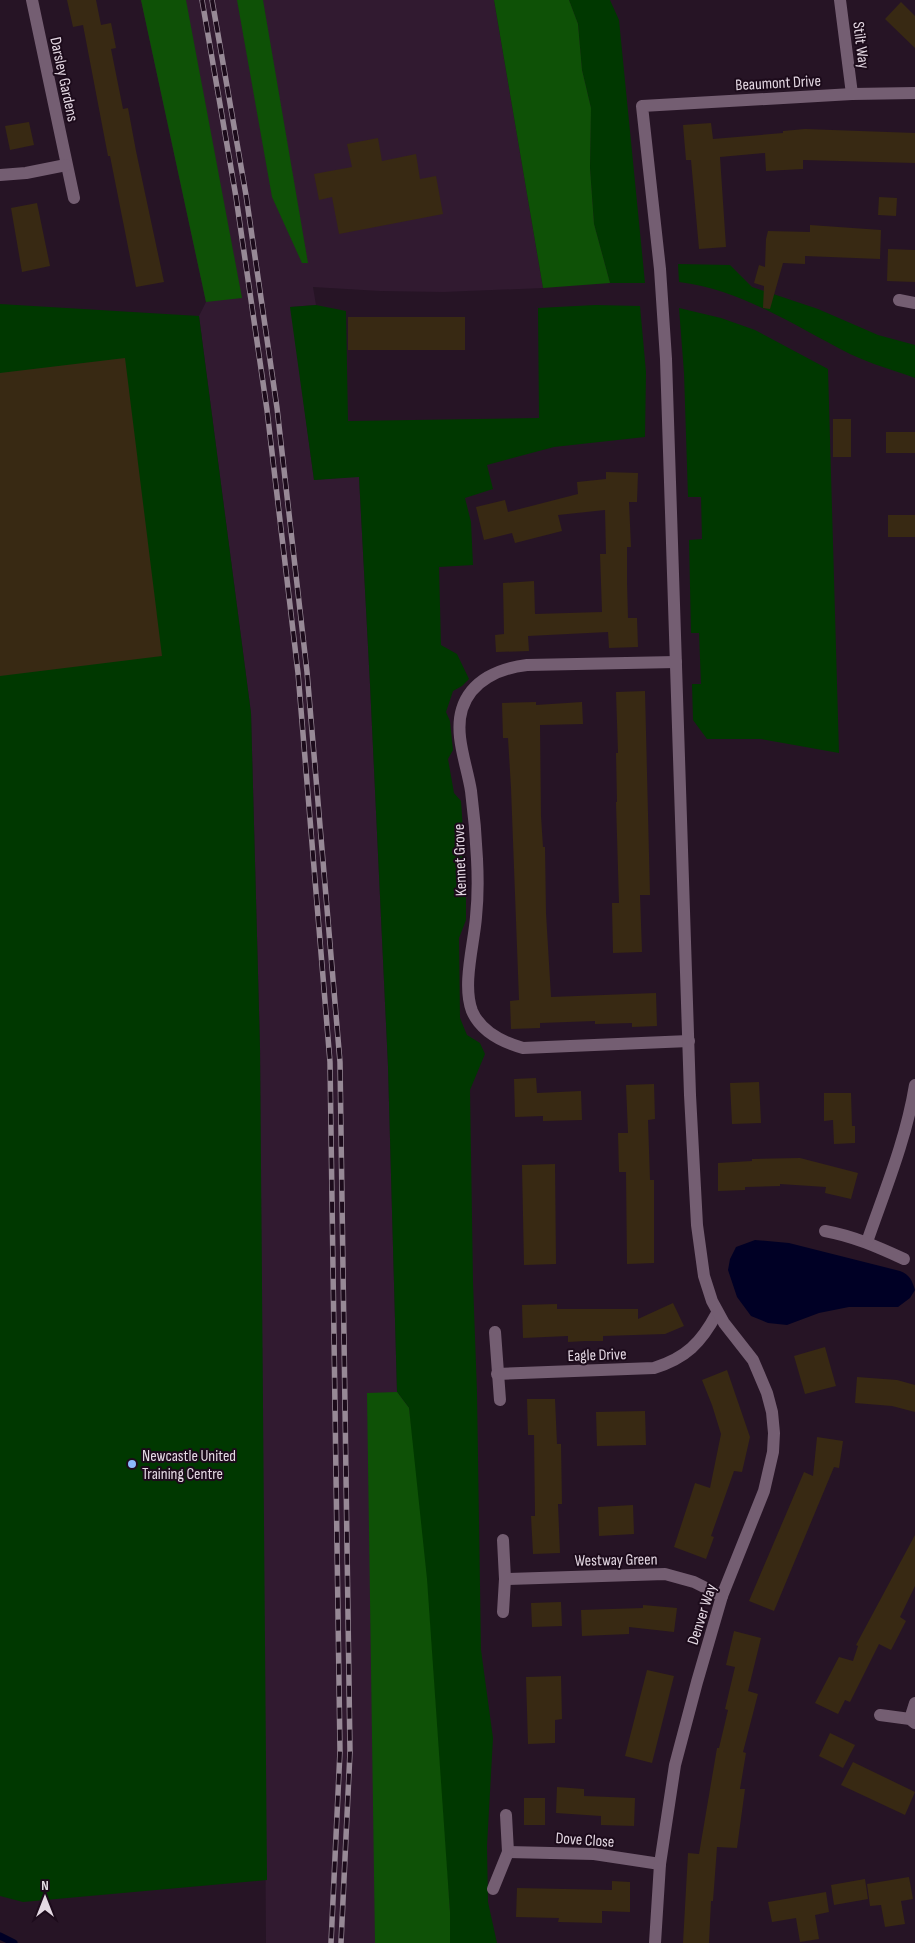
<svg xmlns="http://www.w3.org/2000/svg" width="915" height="1943" font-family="'Sofia Sans Condensed',sans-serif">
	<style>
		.built { fill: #311a30 }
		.green { fill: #003800 }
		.forest { fill: #0e5106 }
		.water { fill: #000025 }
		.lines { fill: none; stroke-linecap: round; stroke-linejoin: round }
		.stream { stroke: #000025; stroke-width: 7 }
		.building { fill: #382913 }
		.minor { stroke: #745e72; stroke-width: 12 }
		.rail-casing { stroke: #978996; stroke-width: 5.5 }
		.rail { stroke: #1c0b1b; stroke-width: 4; stroke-dasharray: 11; stroke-linecap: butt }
		.poi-dot { fill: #8bbafc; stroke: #1c0b1b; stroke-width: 2 }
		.labels { text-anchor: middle; stroke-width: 4; stroke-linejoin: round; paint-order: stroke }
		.street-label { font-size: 16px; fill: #e4d8e3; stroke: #1c0b1b }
		.poi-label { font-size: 16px; fill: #e4d8e3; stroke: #1c0b1b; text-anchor: start }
	</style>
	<rect width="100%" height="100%" fill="#261425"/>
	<path class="built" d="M 141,0 L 494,0 L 543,288 L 443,292 L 380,291 L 313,287 L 316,305 L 291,307 L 314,480 L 359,476 L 370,684 L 388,1066 L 397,1391 L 409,1408 L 450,1943 L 266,1943 L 260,1047 L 251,713 L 199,316 L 206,302 Z"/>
	<g class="green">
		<path d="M 569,0 L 610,0 L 619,20 L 645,283 L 610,283 L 594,224 L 590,168 L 591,108 L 582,70 L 578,24 Z"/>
		<path d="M 678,264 L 730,265 L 752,287 L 818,309 L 878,335 L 915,345 L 915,378 C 893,370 871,364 850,354 C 794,326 743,290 679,282 Z"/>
		<path d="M 0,304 L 199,316 L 251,713 L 260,1047 L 267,1880 L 23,1902 L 0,1896 Z"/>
		<path d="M 316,305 L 346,311 L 348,421 L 539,418 L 538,308 L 595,305 L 640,306 L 646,372 L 645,437 L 554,447 L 487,465 L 493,489 L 465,498 L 471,522 L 473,565 L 439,567 L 441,645 L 457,654 L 469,679 L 462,686 L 453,691 L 446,712 L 450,721 L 453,750 L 448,759 L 454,793 L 461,801 L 466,876 L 466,920 L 459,938 L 460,1018 L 467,1035 L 480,1043 L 485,1054 L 470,1090 L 473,1282 L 477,1392 L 481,1650 L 493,1738 L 487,1846 L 488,1902 L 497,1943 L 450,1943 L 450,1912 L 409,1408 L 397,1392 L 388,1066 L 370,684 L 359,477 L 314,480 L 290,307 Z"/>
		<path d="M 679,308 L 721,318 L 755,330 L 828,369 L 839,753 L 761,739 L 707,739 L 693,720 L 692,684 L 701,684 L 699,633 L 691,633 L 689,540 L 702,539 L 701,497 L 688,497 L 684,373 Z"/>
	</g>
	<g class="forest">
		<path d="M 141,0 L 186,0 L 242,298 L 206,302 Z"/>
		<path d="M 237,0 L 263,0 L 308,263 L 302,263 L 272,197 Z"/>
		<path d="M 494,0 L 569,0 L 578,24 L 582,70 L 591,108 L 590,168 L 594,224 L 610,283 L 543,288 Z"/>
		<path d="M 397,1392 L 409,1408 L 427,1579 L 450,1912 L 450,1943 L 375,1943 L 367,1393 Z"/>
	</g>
	<path class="water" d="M 755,1240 L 789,1243 L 900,1271 C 910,1275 912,1280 915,1290 L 910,1298 L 898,1307 L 849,1307 L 819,1313 L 787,1325 L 768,1323 L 751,1316 L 737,1297 L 728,1270 L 730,1259 L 736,1247 Z"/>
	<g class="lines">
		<path class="stream" d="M 0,1936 L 14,1943"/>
	</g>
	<g class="building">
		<path d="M 67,0 L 96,0 L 101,25 L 111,23 L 116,48 L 111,49 L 123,109 L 128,108 L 136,151 L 164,282 L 136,287 L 110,156 L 108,156 L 83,25 L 73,27 Z"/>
		<path d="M 901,2 L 915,16 L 915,48 L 885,19 Z"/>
		<path d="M 29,122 L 34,145 L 10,150 L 5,126 Z"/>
		<path d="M 711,123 L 713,139 L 783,133 L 783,131 L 805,129 L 915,133 L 915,163 L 803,160 L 803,169 L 766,171 L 765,153 L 720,157 L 726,247 L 699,249 L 691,160 L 686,160 L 683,125 Z"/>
		<path d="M 378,138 L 382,161 L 416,154 L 420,179 L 436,176 L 443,214 L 339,234 L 332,197 L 319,200 L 314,174 L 352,167 L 347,144 Z"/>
		<path d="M 879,197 L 897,198 L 896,216 L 878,215 Z"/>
		<path d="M 37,203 L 50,266 L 22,272 L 11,208 Z"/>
		<path d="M 810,225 L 881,230 L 880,259 L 805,256 L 805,264 L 783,263 L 770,309 L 763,308 L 764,286 L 754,283 L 759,265 L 765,267 L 766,239 L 768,231 L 810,232 Z"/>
		<path d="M 888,249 L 915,250 L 915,282 L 887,281 Z"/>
		<rect x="348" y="317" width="117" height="33"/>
		<path d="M 125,358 L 162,656 L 0,676 L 0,373 Z"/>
		<rect x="833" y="419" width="18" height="38"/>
		<rect x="886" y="432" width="29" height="21"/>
		<path d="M 606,472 L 638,473 L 637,502 L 629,502 L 631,547 L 627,547 L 627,582 L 628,618 L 637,618 L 638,647 L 609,648 L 608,632 L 528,636 L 529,651 L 496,652 L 495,635 L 504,634 L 503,583 L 534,581 L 535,614 L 602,612 L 600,554 L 606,554 L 605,510 L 558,515 L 562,531 L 515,543 L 512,533 L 484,540 L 476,507 L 505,500 L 508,512 L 578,494 L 577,482 L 606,479 Z"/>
		<rect x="888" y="515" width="27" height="22"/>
		<path d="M 645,691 L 650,895 L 640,895 L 642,952 L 613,953 L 612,903 L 619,903 L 616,802 L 617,802 L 616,753 L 618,753 L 616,692 Z"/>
		<path d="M 536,702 L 536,705 L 582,702 L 583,724 L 540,725 L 541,816 L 543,847 L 545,847 L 546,913 L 551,997 L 656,993 L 657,1026 L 632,1027 L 632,1023 L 595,1024 L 595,1021 L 540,1023 L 540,1028 L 511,1029 L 510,1001 L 519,1000 L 511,788 L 508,738 L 503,738 L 502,703 Z"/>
		<path d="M 536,1078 L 537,1093 L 581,1091 L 582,1120 L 543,1121 L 543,1116 L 515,1117 L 514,1079 Z"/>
		<path d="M 759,1082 L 761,1123 L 732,1124 L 730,1083 Z"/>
		<path d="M 654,1084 L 655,1119 L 648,1120 L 650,1180 L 654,1180 L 654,1263 L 627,1264 L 626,1172 L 619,1172 L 618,1133 L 628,1133 L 626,1085 Z"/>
		<path d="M 824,1093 L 851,1093 L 852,1126 L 855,1126 L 855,1143 L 834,1144 L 833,1120 L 824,1121 Z"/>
		<path d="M 800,1158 L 858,1173 L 851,1199 L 825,1193 L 826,1187 L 780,1184 L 780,1186 L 745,1187 L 745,1190 L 718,1191 L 718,1163 L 752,1161 L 752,1159 Z"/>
		<path d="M 555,1164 L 556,1264 L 524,1265 L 522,1165 Z"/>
		<path d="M 673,1303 L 684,1326 L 665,1334 L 603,1336 L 603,1341 L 585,1341 L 568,1342 L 568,1336 L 523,1338 L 522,1305 L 557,1304 L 557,1309 L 638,1309 L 638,1319 Z"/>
		<path d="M 825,1347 L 836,1386 L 805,1394 L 794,1356 Z"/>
		<path d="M 727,1370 L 750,1437 L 742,1472 L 734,1471 L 711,1536 L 714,1537 L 706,1559 L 674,1547 L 695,1483 L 710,1488 L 721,1434 L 712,1405 L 702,1380 Z"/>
		<path d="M 857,1377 L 897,1380 L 915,1385 L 915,1412 L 892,1406 L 855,1403 Z"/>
		<path d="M 527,1399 L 555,1399 L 557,1444 L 561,1444 L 562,1504 L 558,1504 L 560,1553 L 533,1554 L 531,1516 L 535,1516 L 534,1435 L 528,1435 Z"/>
		<path d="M 645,1411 L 646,1445 L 597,1446 L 596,1412 Z"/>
		<path d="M 817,1437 L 843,1441 L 839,1468 L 834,1467 L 774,1611 L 749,1601 L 804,1472 L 813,1476 Z"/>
		<path d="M 633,1505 L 634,1534 L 599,1536 L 598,1507 Z"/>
		<path d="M 915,1535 L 915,1586 L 900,1617 L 906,1621 L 891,1650 L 879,1644 L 850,1702 L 845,1700 L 838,1714 L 815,1703 L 839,1657 L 853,1661 L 858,1646 L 856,1645 Z"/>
		<path d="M 561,1602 L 562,1626 L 532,1627 L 531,1603 Z"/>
		<path d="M 643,1605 L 677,1608 L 674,1632 L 629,1627 L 629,1634 L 582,1636 L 581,1610 L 643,1608 Z"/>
		<path d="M 734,1631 L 761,1638 L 748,1691 L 758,1694 L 743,1752 L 746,1753 L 740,1789 L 745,1789 L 737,1848 L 717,1847 L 713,1901 L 711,1901 L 709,1943 L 683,1943 L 688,1853 L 699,1854 L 717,1748 L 719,1748 L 728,1710 L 725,1709 L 735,1667 L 726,1665 Z"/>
		<path d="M 647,1670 L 674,1676 L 652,1763 L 625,1756 Z"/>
		<path d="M 561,1676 L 562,1719 L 555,1720 L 555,1743 L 528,1744 L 526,1677 Z"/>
		<path d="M 830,1733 L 855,1745 L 843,1768 L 819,1756 Z"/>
		<path d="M 853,1762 L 915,1792 L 905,1815 L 841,1785 Z"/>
		<path d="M 557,1787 L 584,1789 L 584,1796 L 635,1798 L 634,1826 L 601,1825 L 601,1816 L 556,1813 Z"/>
		<rect x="524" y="1798" width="21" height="27"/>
		<path d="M 909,1877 L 913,1899 L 901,1901 L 905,1924 L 885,1927 L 881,1905 L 870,1906 L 867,1884 Z"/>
		<path d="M 865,1879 L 868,1899 L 834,1905 L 831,1885 Z"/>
		<path d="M 612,1881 L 630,1882 L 630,1912 L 602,1911 L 602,1923 L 558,1922 L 559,1918 L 516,1917 L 517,1888 L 612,1890 Z"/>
		<path d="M 826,1892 L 829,1912 L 815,1915 L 819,1939 L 800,1942 L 796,1918 L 772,1922 L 768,1902 Z"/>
	</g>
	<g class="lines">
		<g class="minor">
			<path d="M 32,0 L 74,198"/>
			<path d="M 840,0 L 852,94"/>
			<path d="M 0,175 L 26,173 L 66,165"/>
			<path d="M 899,300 L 915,303"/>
			<path d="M 676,662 L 527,665 C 500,668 471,680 462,709 C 454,735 467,765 471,791 C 474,814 476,837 477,859 C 478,878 478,898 476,917 C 474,944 462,985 472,1011 C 481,1032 502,1042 523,1048 L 689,1041"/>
			<path d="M 825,1231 C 853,1236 878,1247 904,1259"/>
			<path d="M 867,1242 C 885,1190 906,1140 915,1085"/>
			<path d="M 495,1332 L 500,1400"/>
			<path d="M 497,1374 L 654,1368 C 686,1358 701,1343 717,1313"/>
			<path d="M 505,1579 L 665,1574 L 694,1582 L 722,1596"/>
			<path d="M 503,1612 L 505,1579 L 503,1540"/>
			<path d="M 880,1715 L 910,1719 L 915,1723"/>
			<path d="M 910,1719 L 915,1703"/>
			<path d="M 508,1852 L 594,1854 L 660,1864"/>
			<path d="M 493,1889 L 508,1852 L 506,1815"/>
			<path d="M 655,1943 L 660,1864 L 675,1765 L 697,1682 L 722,1596 L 764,1491 L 773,1452 L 774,1433 L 772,1412 L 767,1393 L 753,1360 L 724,1323 L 712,1301 L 704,1276 L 697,1225 L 690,1095 L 666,359 L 660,269 L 642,106 L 852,94 L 915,93"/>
		</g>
		<defs>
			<g id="rail">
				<path d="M 202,0 L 236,197 L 267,410 L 298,673 L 330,1062 L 340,1751 L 331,1943"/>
				<path d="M 212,0 L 246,195 L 277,408 L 307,672 L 340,1062 L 350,1752 L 341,1943"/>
			</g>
		</defs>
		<use href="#rail" class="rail-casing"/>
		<use href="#rail" class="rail"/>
	</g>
	<circle class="poi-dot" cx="132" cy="1464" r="5"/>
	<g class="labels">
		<g class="street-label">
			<text transform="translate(862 45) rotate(83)" y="6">Stilt Way</text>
			<text transform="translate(65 79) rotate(78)" y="6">Darsley Gardens</text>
			<text transform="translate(778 82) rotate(-3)" y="6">Beaumont Drive</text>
			<text transform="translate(459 860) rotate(-92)" y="6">Kennet Grove</text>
			<text transform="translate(597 1354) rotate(-2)" y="6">Eagle Drive</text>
			<text transform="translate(616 1559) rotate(-1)" y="6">Westway Green</text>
			<text transform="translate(701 1614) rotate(-72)" y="6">Denver Way</text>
			<text transform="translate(585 1839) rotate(4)" y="6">Dove Close</text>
		</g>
		<g class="poi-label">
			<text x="142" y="1461">Newcastle United<tspan x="142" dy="18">Training Centre</tspan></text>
		</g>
	</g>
	<g transform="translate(45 1898)" stroke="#1c0b1b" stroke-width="4" paint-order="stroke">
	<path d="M0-4L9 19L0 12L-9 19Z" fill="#e4d8e3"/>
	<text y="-8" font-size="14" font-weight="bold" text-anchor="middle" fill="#e4d8e3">N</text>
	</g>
</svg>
